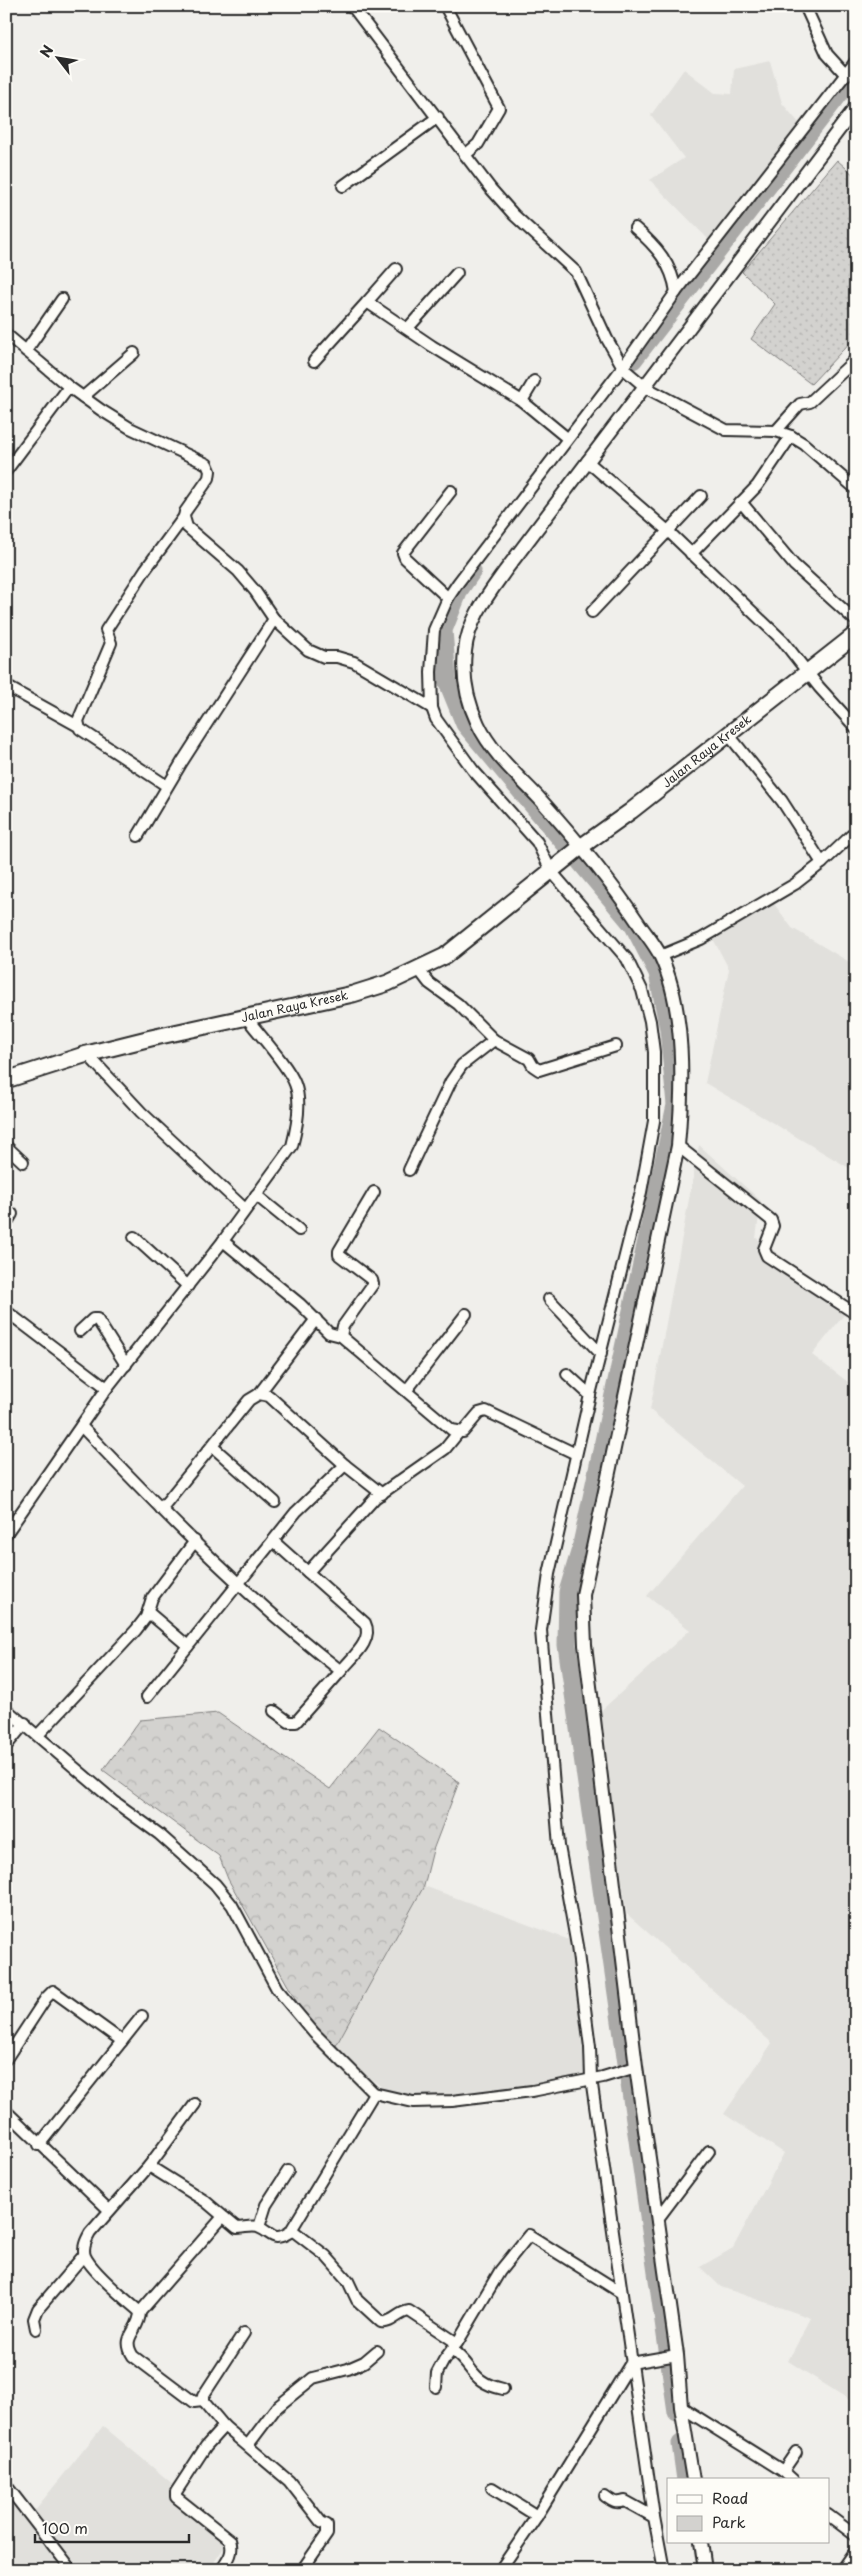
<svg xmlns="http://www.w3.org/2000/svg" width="862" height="2576" font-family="'Playpen Sans',sans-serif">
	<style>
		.built { fill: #e1e0dc }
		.green { fill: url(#green-dots); stroke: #7f7e7d }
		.forest { fill: url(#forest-crowns); stroke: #7f7e7d }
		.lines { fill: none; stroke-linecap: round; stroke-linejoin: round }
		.river { stroke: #aaa9a7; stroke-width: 19 }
		.minor-casing { stroke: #2b2b2b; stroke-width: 14 }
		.tertiary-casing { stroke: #2b2b2b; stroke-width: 16 }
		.secondary-casing { stroke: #2b2b2b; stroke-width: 19 }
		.minor { stroke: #fdfcf7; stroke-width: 10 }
		.tertiary { stroke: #fdfcf7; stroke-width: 12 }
		.secondary { stroke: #fdfcf7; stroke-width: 15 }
		.labels { text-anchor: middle; stroke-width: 4; stroke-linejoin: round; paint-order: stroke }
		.street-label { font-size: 12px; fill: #2b2b2b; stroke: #fdfcf7 }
	</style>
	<defs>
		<pattern id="green-dots" width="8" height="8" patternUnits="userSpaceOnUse" patternTransform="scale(1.25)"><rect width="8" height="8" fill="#d3d2cf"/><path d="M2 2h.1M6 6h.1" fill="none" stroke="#b5b4b2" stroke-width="1.8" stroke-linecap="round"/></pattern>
		<pattern id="forest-crowns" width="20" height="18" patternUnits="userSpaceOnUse" patternTransform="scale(1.25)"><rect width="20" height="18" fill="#d3d2cf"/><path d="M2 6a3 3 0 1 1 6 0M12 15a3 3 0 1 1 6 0" fill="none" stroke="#b5b4b2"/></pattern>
	</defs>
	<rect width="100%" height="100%" fill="#f0efeb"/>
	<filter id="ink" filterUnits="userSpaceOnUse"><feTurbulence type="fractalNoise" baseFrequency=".02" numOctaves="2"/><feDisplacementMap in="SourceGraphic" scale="10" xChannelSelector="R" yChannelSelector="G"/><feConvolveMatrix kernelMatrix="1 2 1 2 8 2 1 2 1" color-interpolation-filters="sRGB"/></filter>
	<g filter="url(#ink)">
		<g class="built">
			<path d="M 770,61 L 782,103 L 805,130 L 709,240 L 650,180 L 684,158 L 651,115 L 684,69 L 715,93 L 732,94 L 734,69 Z"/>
			<path d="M 772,901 L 792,928 L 856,966 L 856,1172 L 705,1083 L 729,969 L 711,935 Z"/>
			<path d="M 699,1145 L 761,1201 L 756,1238 L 851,1306 L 812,1355 L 856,1388 L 856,2404 L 788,2361 L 811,2318 L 721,2287 L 700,2267 L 733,2248 L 784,2153 L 724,2114 L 772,2043 L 627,1914 L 595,1716 L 690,1630 L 647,1596 L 742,1486 L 650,1410 Z"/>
			<path d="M 424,1886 L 575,1942 L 598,2078 L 418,2105 L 387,2091 L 333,2051 Z"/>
			<path d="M 103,2426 L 233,2534 L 209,2570 L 6,2570 L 6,2485 L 30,2516 Z"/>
		</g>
		<path class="green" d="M 837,160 L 856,177 L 856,336 L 811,384 L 751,339 L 775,304 L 742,272 Z"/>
		<path class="forest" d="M 218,1713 L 330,1789 L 379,1727 L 459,1782 L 433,1850 L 424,1886 L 333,2051 L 302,2011 L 228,1879 L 219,1856 L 103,1770 L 140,1720 Z"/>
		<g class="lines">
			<g class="river">
				<path d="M 633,360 L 856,72"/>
				<path d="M 472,571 L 459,590 L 443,630 L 447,680 L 465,724 L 634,926 L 658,973 L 669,1029 L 676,1105 L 581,1549 L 568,1592 L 567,1645 L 677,2412"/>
				<path d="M 681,2444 L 686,2480"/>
			</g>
			<defs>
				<g id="minor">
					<path d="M 352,6 L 491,189 L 514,215 L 576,272 L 607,339 L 624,369 L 645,387 L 726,430 L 776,431 L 791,436 L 804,444 L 856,489"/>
					<path d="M 445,6 L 499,108 L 478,144 L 465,155"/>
					<path d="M 805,6 L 827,54 L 846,75"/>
					<path d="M 343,186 L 438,117"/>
					<path d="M 635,228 C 656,246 672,264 676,292"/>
					<path d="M 396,269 L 367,302 L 432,346 L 522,401 L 567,438"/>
					<path d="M 408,328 L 457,273"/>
					<path d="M 6,334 L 69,387 L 101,410 L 130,428 L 207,464 L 210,471 L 209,478 L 185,512 L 184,517 L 187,527 L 238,571 L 255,591 L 274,619"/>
					<path d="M 26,351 L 62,299"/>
					<path d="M 314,361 L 367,302"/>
					<path d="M 83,397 L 134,353"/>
					<path d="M 522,401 L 534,381"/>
					<path d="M 776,431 L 800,404 L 810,402 L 856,359"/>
					<path d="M 587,461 L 669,532 L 783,641 L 819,687 L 856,728"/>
					<path d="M 6,471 L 69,387"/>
					<path d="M 741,502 L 794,565 L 856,621"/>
					<path d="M 691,554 L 757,486 L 791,436"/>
					<path d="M 448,598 L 405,558 L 403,553 L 451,491"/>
					<path d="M 592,612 L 701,496"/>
					<path d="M 6,686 L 78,726"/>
					<path d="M 728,734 L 782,801 L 822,863"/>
					<path d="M 167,786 L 80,729 L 78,721 L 111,643 L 106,630 L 145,570 L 184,517"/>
					<path d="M 138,836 L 182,762 L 274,619 L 308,650 L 324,657 L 337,657 L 354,662 L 432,708"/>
					<path d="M 660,956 L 701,939 L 795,884 L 822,863 L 856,831"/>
					<path d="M 419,970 L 429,983 L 458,1004 L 494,1040 L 529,1059 L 533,1066 L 539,1070 L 616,1046"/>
					<path d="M 87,1054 L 141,1112 L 245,1209"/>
					<path d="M 6,1146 L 23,1162"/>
					<path d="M 678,1146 L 771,1220 L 773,1226 L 764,1249 L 767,1256 L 856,1314"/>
					<path d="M 409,1170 L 451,1081 L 462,1065 L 494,1040"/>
					<path d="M 374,1192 L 339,1251 L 339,1255 L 372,1280 L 373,1284 L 343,1326 L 341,1336 L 452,1430 L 463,1432 L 479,1413 L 486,1411 L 576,1454"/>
					<path d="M 256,1195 L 299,1230"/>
					<path d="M 6,1224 L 12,1214"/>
					<path d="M 134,1237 L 188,1286"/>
					<path d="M 223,1241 L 300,1304 L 329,1333 L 341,1336"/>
					<path d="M 549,1299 L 601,1354"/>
					<path d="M 6,1311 L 107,1388"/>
					<path d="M 80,1331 L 93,1319 L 97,1319 L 126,1365"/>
					<path d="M 567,1374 L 590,1395"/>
					<path d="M 407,1390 L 466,1314"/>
					<path d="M 259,1394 L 316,1319"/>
					<path d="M 81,1426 C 163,1512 247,1598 341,1671 L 296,1722 L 289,1722 L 274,1711"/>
					<path d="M 213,1447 L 275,1502"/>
					<path d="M 345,1465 L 382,1494"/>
					<path d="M 6,1534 L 107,1388 L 223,1241 L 292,1146 C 297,1127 302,1102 295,1084 C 289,1067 258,1033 246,1017"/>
					<path d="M 273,1541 L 365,1623 C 374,1641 351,1658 341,1671"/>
					<path d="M 308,1572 L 375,1498 L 445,1449 L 458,1433"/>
					<path d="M 148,1612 L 188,1646"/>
					<path d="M 147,1697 L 296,1512 L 345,1465 L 269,1396 L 259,1394 L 249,1400 L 161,1509"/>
					<path d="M 6,1709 L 115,1802 L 159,1834 L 215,1884 L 232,1905 L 277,1989 L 314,2033 L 374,2093 L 413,2102 L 452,2101 L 532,2091 L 603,2077 L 636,2067"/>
					<path d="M 39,1734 L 136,1630 L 146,1617 L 152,1598 L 195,1541"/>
					<path d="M 6,1746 L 25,1723"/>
					<path d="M 6,2059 L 46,1998 L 53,1991 L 122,2041"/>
					<path d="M 6,2111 L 109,2210"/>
					<path d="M 39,2145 L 142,2016"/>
					<path d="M 149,2166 L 205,2201 L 225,2218"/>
					<path d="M 657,2220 L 709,2151"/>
					<path d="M 259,2227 L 266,2205 L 288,2171"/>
					<path d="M 292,2230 L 326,2256 L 348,2281 L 357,2300 L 381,2322 C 392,2324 398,2312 409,2311 L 457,2343"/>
					<path d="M 140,2312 C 127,2301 91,2270 85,2256 C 82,2248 86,2240 90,2233 L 149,2166 L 195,2104"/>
					<path d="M 36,2329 L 34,2319 L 38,2309 L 84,2255"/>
					<path d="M 244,2333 L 203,2396 L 203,2401 L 224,2426 L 289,2481 L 321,2522 L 327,2525 L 327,2534 L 302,2570"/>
					<path d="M 452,2350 C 475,2367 470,2382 503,2389"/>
					<path d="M 436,2387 L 437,2373 L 444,2360 L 459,2340 L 500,2271 L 529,2235 L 620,2292"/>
					<path d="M 203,2401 L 194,2402 L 133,2356 C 120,2336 140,2331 140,2312 L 221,2219 L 225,2218 L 237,2228 C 244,2228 251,2225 258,2227 C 273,2233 272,2243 290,2232 L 374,2093"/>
					<path d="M 681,2407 L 783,2471 L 793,2480"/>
					<path d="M 248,2445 L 276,2408 L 313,2378 L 348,2369 L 364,2362 L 377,2351"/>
					<path d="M 783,2471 L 796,2452"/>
					<path d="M 6,2485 L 72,2570"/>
					<path d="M 492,2488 L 537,2516"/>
					<path d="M 605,2496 C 613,2502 616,2504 625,2501 L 654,2517"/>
					<path d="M 828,2515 L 856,2536"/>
					<path d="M 221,2570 C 229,2559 234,2552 230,2540 L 176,2497 L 176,2492 L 206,2446 L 224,2426"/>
					<path d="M 500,2570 L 537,2516 L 631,2363 L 677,2355"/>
					<path d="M 664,2570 L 654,2517 L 591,2078 L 590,2047 L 577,1946 L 559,1846 L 541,1630 L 549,1574 L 590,1395 L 641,1192 L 654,1121 L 654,1052 L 650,1021 L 642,990 L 627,959 L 551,871 L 537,842 L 473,770 L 436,719 L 432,708 L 431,672 L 434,630 L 448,598 L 458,583 L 623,367 L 676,292 L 856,61"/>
					<path d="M 842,2570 L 856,2550"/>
				</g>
				<g id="tertiary">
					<path d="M 693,2480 L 681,2407 L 677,2355 L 636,2067 L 585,1645 L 583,1595 L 678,1146 C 683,1088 686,1009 660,955 C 654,943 644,932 637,921 C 607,876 574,837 538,797 C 517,775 491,752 478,724 C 467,701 462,677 465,651 C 468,620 488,595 505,571 L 856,107"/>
					<path d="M 701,2542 L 705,2570"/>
				</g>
				<g id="secondary">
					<path id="s1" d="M 6,1080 L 87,1054 L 151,1038 L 353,994 L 388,983 L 445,956 L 582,846 L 631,811 L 856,634"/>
				</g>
			</defs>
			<use href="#minor" class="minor-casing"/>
			<use href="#tertiary" class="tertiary-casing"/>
			<use href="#secondary" class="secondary-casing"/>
			<use href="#minor" class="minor"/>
			<use href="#tertiary" class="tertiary"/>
			<use href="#secondary" class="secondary"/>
		</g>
	</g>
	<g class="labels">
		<g class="street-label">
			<text dy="4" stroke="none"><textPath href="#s1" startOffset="790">Jalan Raya Kresek</textPath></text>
			<text dy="4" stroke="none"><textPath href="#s1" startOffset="298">Jalan Raya Kresek</textPath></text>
		</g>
	</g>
	<rect width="862" height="2576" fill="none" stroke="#fdfcf7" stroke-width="25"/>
	<rect x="12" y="12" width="837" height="2551" fill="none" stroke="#2b2b2b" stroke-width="2" filter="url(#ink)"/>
	<rect x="667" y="2478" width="162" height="65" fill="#fdfcf7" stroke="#a9a8a5"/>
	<rect x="677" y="2495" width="25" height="8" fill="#fdfcf7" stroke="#a9a8a5"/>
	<text x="712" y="2504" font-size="15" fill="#2b2b2b">Road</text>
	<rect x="677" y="2516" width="25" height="15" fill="#d3d2cf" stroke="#a9a8a5"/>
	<text x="712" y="2528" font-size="15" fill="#2b2b2b">Park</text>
	<g transform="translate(58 58) rotate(301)" stroke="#fdfcf7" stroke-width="4" paint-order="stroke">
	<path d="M0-4L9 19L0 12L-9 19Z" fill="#2b2b2b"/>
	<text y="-8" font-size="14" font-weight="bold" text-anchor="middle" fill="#2b2b2b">N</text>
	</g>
	<path d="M35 2534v8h154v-8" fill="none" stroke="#2b2b2b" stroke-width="2.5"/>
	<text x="42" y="2534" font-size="15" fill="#2b2b2b" stroke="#fdfcf7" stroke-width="4" paint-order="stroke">100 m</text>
</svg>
